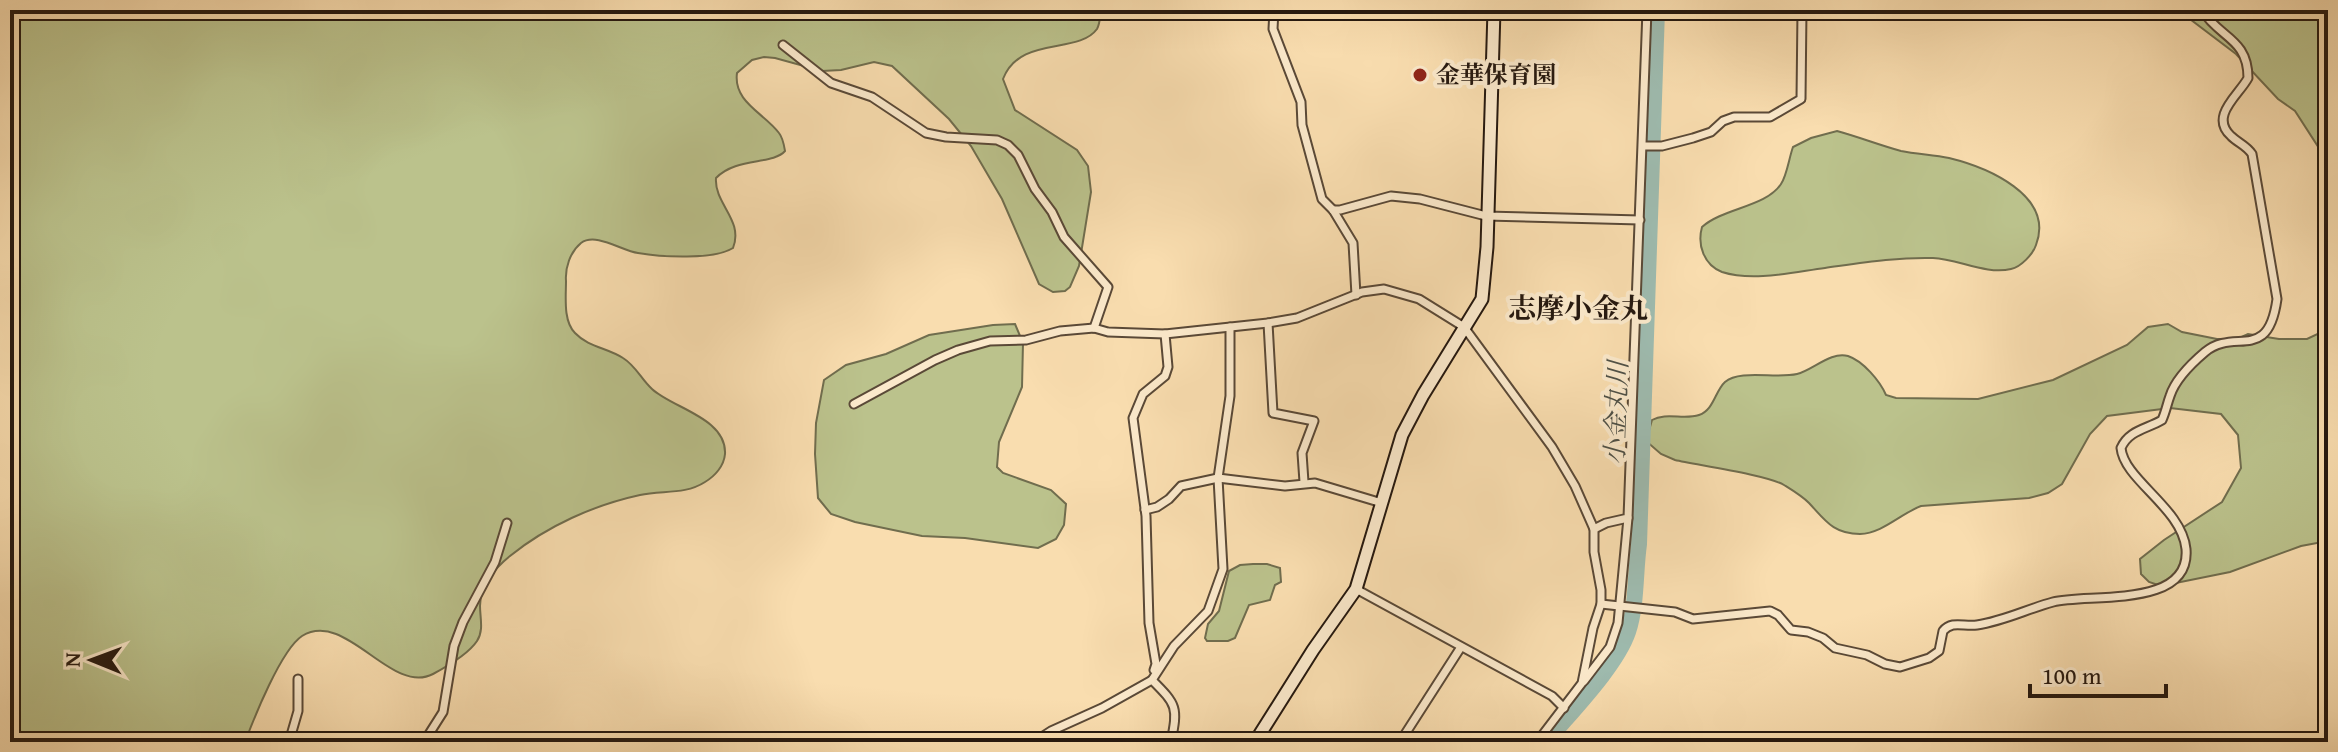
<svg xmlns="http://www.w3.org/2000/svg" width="2338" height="752" font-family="'Gentium Book Plus','Noto Serif JP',serif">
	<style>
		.green { fill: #bbc28c; stroke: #706d4e; stroke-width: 2 }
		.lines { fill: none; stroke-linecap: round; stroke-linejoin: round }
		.river { stroke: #9ebbaf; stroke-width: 16 }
		.minor-casing { stroke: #5a4937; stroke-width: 11 }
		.secondary-casing { stroke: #25180f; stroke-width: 15 }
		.minor { stroke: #fbe9cb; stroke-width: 7 }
		.secondary { stroke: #fbe9cb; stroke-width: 11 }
		.poi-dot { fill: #8f2418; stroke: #fbe9cb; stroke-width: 3 }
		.labels { text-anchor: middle; stroke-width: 8; stroke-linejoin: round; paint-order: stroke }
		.poi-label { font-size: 24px; font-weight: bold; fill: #25180f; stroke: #fbe9cb; text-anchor: start }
		.water-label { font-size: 26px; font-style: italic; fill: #4f5147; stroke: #fbe9cb }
		.quarter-label { font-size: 28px; font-weight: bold; fill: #25180f; stroke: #fbe9cb }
	</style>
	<rect width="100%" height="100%" fill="#f9ddaf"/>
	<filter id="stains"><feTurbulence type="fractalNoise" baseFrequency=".0025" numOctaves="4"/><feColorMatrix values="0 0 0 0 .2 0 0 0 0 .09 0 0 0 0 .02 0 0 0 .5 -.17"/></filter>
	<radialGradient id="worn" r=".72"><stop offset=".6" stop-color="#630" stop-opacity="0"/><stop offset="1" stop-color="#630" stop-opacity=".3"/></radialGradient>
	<g class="green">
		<path d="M 10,10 L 1101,10 C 1100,16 1100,24 1097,29 C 1078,55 1020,35 1003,79 L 1015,110 L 1077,150 L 1088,166 L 1091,192 L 1079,266 L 1070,287 L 1065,291 L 1053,292 L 1039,284 L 1002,199 L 971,146 L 949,119 L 892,66 L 874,62 L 841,70 L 822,71 L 775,58 L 764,57 L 752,60 L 737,73 C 733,102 764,113 779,133 C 783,138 784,145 785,151 C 773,165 736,157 716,178 C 714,204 744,220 733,248 C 714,260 661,257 638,253 C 622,251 596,232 581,243 C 570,252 565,268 566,281 C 566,297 563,321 575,333 C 588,347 608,348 623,358 C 636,366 641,379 652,389 C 672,408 727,418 725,454 C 724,466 715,476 705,482 C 685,495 662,490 640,495 C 594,505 547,526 510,556 C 495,568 480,586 480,606 C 480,618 484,630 477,641 C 469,653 446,667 433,674 C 391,696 346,609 302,636 C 281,650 254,718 245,742 L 10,742 Z"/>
		<path d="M 2178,10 L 2328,10 L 2328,162 L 2295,111 L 2278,99 L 2236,54 Z"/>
		<path d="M 1837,131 C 1859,137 1879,145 1901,151 C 1916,154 1933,155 1949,158 C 1986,167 2055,195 2036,245 C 2033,254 2021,267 2011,269 C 1986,275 1958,259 1933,258 C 1897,257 1861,263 1825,268 C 1794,272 1753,282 1722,272 C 1704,265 1697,245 1702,227 C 1723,208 1766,207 1781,184 C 1787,175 1789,158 1793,147 L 1811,138 Z"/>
		<path d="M 1015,324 L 1023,343 L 1022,387 L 999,442 L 997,467 L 1003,473 L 1051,490 L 1066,504 L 1064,525 L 1056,539 L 1038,548 L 965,538 L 922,536 L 855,522 L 831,514 L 818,498 L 815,454 L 816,423 L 824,380 L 846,365 L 886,354 L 929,335 L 993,325 Z"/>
		<path d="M 2168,324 L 2182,332 L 2217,339 L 2237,339 L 2248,334 L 2279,339 L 2307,339 L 2328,329 L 2328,541 L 2301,546 L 2230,572 L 2161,586 L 2149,582 L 2141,574 L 2140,559 L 2164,540 L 2222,502 L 2241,468 L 2238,435 L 2221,414 L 2170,408 L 2107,416 L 2090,434 L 2062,484 L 2048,493 L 2029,498 L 1921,506 C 1900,514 1883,533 1860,534 C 1833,534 1825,520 1809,503 C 1802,496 1792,490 1784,485 C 1768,475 1697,465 1675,460 L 1661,454 L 1646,441 L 1652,420 C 1666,412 1684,420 1699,415 C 1714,410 1715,391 1725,382 C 1740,369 1776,379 1797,374 C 1813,370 1831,351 1848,356 C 1863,361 1880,381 1886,395 L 1896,398 L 1978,399 L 2053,380 L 2127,345 L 2148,327 Z"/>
		<path d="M 1253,564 L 1267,564 L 1280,568 L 1281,582 L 1275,585 L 1270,600 L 1249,605 L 1235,638 L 1228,641 L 1207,641 L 1205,638 L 1208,624 L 1219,611 L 1229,571 L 1240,565 Z"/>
	</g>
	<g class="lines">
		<path class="river" d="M 1546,742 C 1570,713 1616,667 1628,632 C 1637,605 1635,572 1639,544 L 1657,10"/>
		<defs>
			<g id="minor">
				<path d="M 1274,10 L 1273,29 L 1301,102 L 1302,125 L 1322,199 L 1333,210 L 1353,243 L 1356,295"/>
				<path d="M 783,45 L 831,83 L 872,97 L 926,133 L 946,137 L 997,140 L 1008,145 L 1018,155 L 1035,189 L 1052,212 L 1064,237 L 1108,287 L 1094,328"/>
				<path d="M 1643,146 L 1662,146 L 1693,138 L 1711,132 L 1723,121 L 1734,117 L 1770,117 L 1801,99 L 1802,10"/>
				<path d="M 1333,210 L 1340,210 L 1391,196 L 1420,199 L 1486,216 L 1640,220"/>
				<path d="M 1268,323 L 1273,413 L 1314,421 L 1302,453 L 1304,482"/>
				<path d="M 854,404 L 935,360 L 958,350 L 990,341 L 1026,340 L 1060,331 L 1094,328 L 1108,332 L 1165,334 L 1268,323 L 1297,318 L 1362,292 L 1384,289 L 1419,299 L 1464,327 L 1552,447 L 1575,486 L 1594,529 L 1594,552 L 1601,590 L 1601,604 L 1593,628 L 1582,683 L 1537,742"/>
				<path d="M 1145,510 L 1157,507 L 1169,499 L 1181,486 L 1218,478 L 1285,486 L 1315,483 L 1382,503"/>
				<path d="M 1594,529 L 1606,523 L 1628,518 L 1647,10"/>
				<path d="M 1356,589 L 1552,696 L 1564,708"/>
				<path d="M 1601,604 L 1675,612 L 1693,619 L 1770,611 L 1778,615 L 1791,630 L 1808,632 L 1823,638 L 1835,648 L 1867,655 L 1885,664 L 1900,667 L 1929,658 L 1939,651 L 1943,631 C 1952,620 1964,627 1977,625 C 2004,621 2027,609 2053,602 C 2089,593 2191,609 2186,549 C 2182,508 2124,480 2121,448 C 2129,430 2147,429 2162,420 C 2166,411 2167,404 2170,396 C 2175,380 2192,363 2205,352 C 2235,327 2268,364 2277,299 L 2252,154 C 2246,145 2238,143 2231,136 C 2209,116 2239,95 2248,78 C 2248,38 2219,38 2202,10"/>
				<path d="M 1154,670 L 1156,664 L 1149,623 L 1146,516 L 1133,418 L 1143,394 L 1165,376 L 1168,367 L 1165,334"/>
				<path d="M 1152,680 C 1177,705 1178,707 1171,742"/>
				<path d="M 1584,681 L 1610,647 L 1618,623 L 1628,518"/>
				<path d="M 289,742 L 298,711 L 298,679"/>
				<path d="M 424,742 L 443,712 L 454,646 L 463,622 L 495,562 L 507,523"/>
				<path d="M 1034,742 L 1051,731 L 1102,708 L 1152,680 L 1174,646 L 1208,611 L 1223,569 L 1218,478 L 1230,396 L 1230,327"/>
				<path d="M 1400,742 L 1461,647"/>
			</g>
			<path id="secondary" d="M 1255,742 L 1313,650 L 1356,589 L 1402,435 L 1423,395 L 1482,299 L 1487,247 L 1494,10"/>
		</defs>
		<use href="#minor" class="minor-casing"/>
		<use href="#secondary" class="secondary-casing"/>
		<use href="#minor" class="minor"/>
		<use href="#secondary" class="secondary"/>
	</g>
	<circle class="poi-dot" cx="1420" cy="75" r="8"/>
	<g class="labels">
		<g class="poi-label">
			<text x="1436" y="83">金華保育園</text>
		</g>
		<g class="water-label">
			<text transform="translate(1616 413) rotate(-88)" y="9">小金丸川</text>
		</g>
		<g class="quarter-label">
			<text x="1578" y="318">志摩小金丸</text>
		</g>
	</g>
	<rect width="2338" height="752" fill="none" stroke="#f9ddaf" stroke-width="40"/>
	<rect x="12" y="12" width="2314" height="728" fill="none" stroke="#25180f" stroke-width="4"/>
	<rect x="20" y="20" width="2298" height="712" fill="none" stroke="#25180f" stroke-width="2"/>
	<g transform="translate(92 660) rotate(271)" stroke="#fbe9cb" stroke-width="6" paint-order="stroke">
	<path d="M0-6L14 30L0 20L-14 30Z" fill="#25180f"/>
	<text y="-12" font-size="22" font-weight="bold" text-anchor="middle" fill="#25180f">N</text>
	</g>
	<path d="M2030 684v12h136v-12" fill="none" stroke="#25180f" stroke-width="4"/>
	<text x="2042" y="684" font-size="24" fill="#25180f" stroke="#fbe9cb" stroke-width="6" paint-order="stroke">100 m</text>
	<rect width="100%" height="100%" filter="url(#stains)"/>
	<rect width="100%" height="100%" fill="url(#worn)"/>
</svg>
